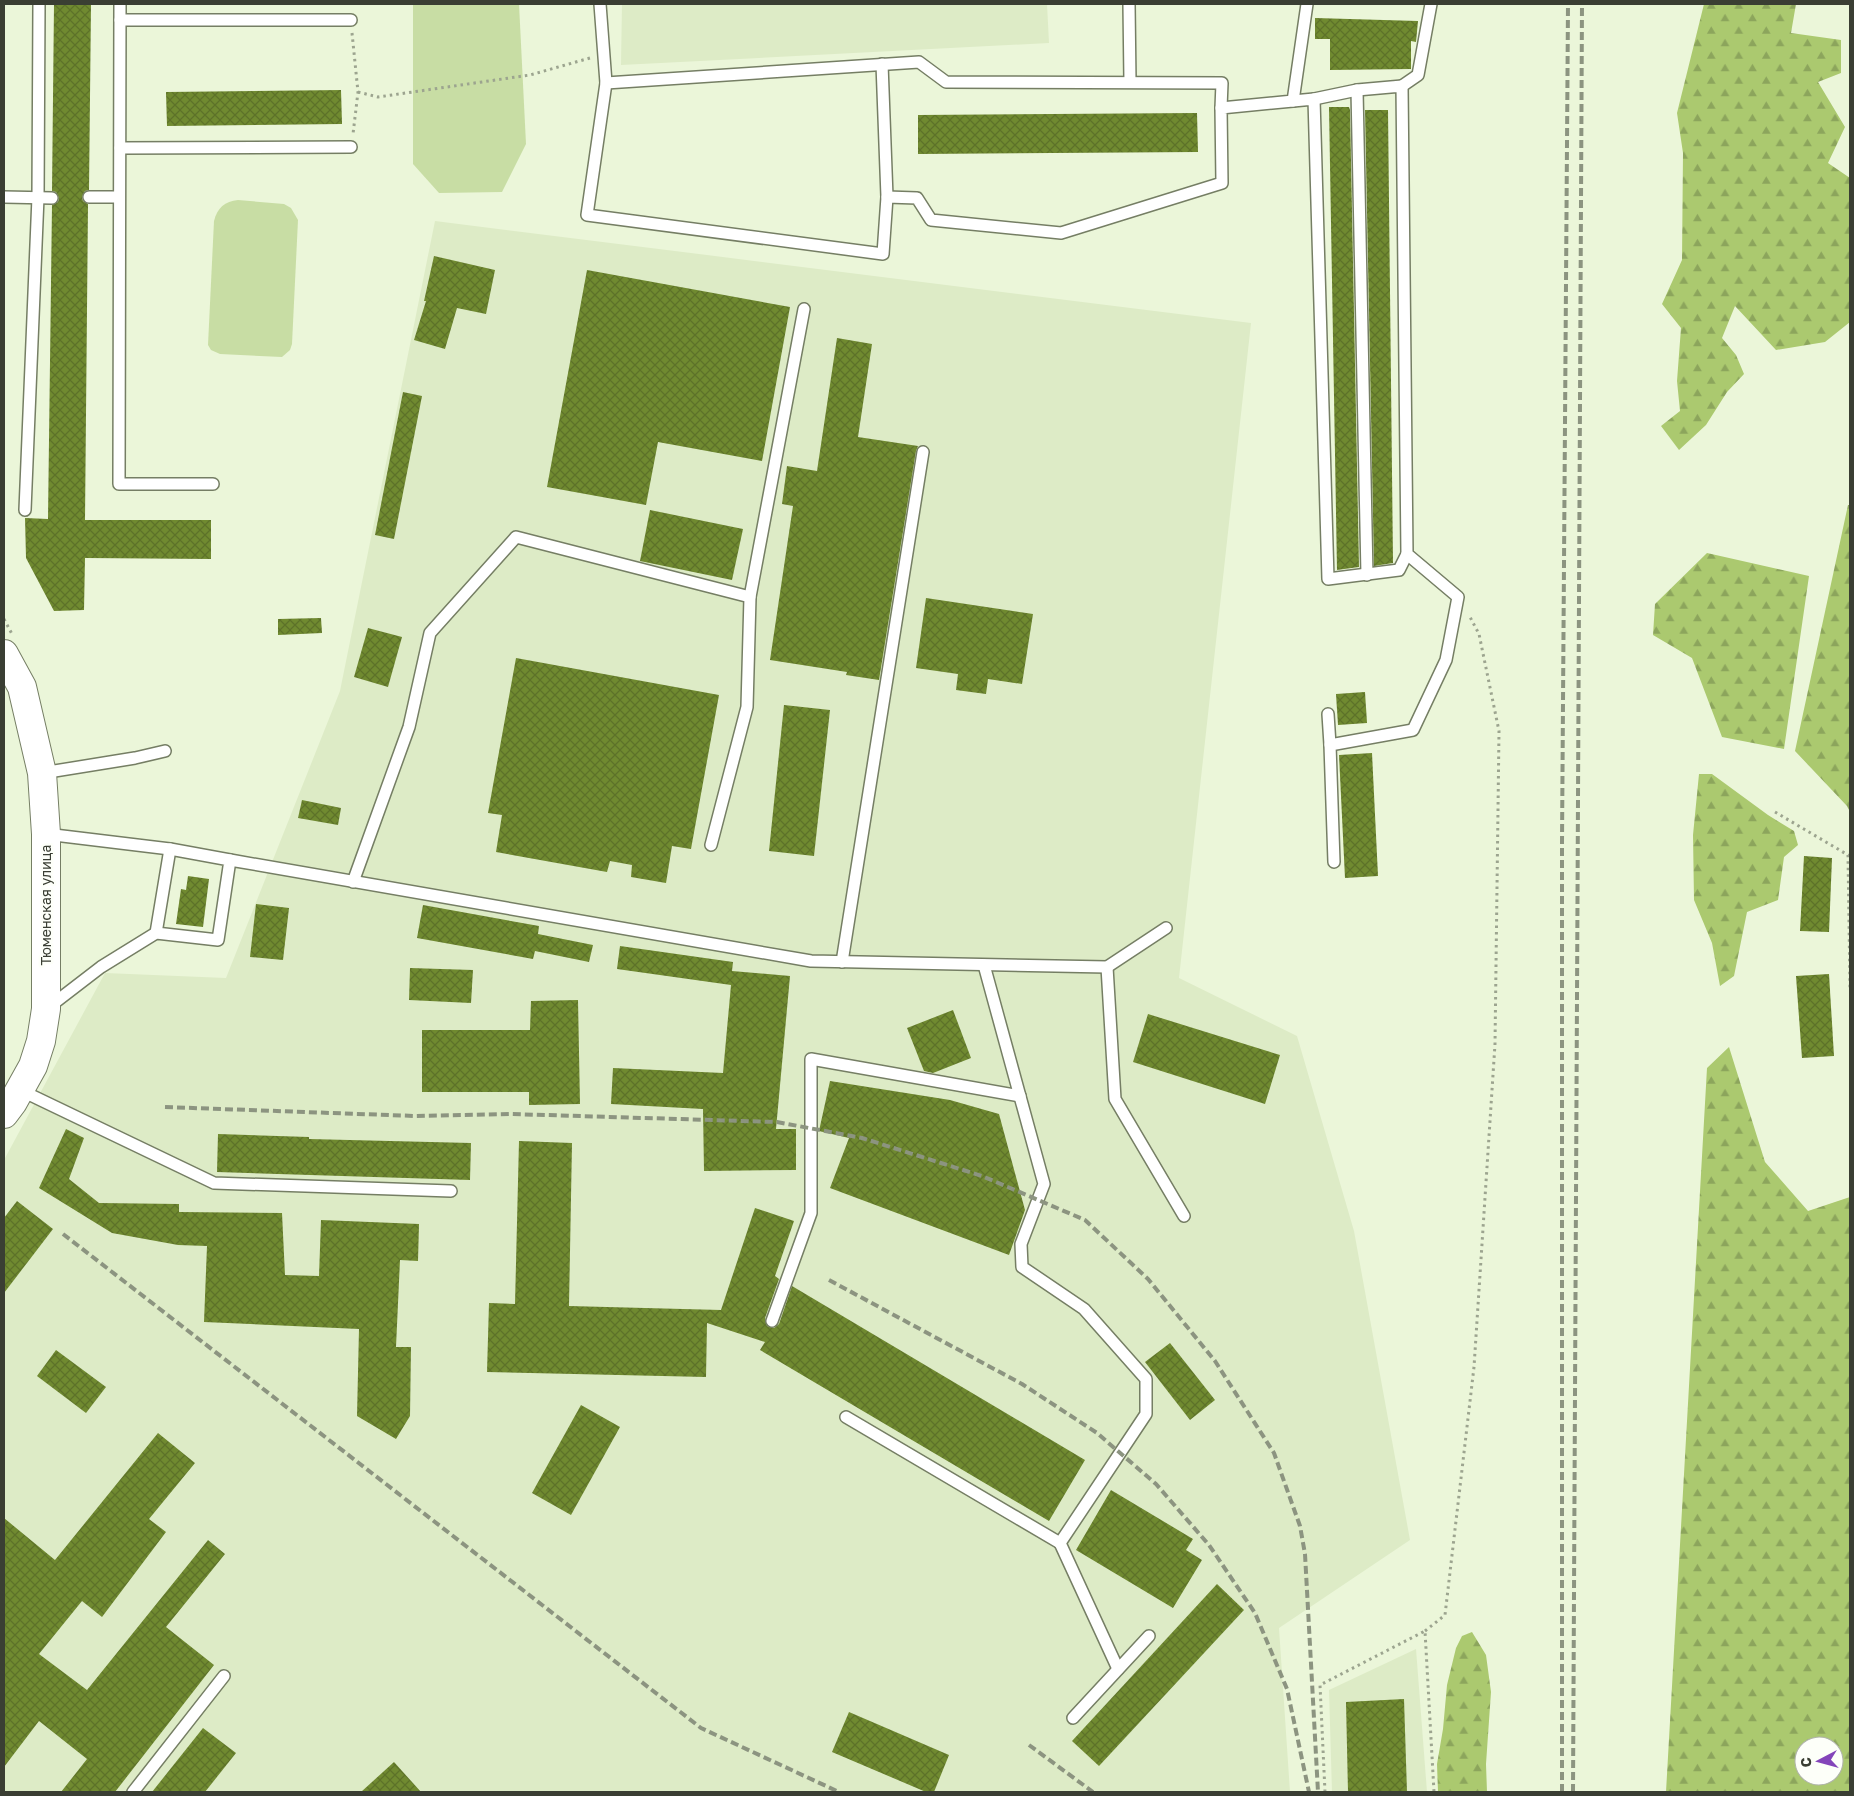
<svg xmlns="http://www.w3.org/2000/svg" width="1854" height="1796" font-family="'Golos Text',sans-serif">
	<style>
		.built { fill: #ddebc6 }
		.forest { fill: url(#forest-firs); fill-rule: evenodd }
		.garden { fill: #c8dda4 }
		.building { fill: url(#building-cross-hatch) }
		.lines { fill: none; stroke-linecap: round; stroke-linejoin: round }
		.lane-casing { stroke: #757e64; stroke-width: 14 }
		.secondary-casing { stroke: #757e64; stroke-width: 30 }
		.path { stroke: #9ca48f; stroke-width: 3; stroke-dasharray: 2.5 4; stroke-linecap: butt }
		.lane { stroke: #fff; stroke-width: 11 }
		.secondary { stroke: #fff; stroke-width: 28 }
		.rail { stroke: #8c9480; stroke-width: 4; stroke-dasharray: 8 4; stroke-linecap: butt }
		.labels { text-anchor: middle; stroke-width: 5; stroke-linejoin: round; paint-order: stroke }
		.street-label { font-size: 14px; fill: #3a3e33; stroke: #fdfff9 }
	</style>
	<defs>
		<pattern id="forest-firs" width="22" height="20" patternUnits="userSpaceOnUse" patternTransform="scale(1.25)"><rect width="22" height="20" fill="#abc96f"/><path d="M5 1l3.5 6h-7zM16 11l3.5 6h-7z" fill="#8ca55c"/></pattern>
		<pattern id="building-cross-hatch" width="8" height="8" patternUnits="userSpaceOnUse" patternTransform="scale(1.25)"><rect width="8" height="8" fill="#708a30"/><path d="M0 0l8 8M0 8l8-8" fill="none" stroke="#5d7229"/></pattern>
	</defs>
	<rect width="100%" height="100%" fill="#ebf6d9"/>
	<g class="built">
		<path d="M 622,4 L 1047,4 L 1049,43 L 621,65 Z"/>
		<path d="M 435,221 L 1251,323 L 1179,978 L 1297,1036 L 1354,1231 L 1410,1540 L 1279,1628 L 1290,1792 L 4,1792 L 4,1160 L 105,973 L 226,978 L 340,691 Z"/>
		<path d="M 1416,1649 L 1427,1792 L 1332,1792 L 1329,1690 Z"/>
	</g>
	<g class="forest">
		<path d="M 1704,4 L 1796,4 L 1791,33 L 1841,40 L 1841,73 L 1818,82 L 1845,127 L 1828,163 L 1850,178 L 1850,322 L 1825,342 L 1776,350 L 1735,306 L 1722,338 L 1736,355 L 1744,374 L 1727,392 L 1706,425 L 1679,450 L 1661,426 L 1680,411 L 1677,381 L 1681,328 L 1662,304 L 1682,260 L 1683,153 L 1677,113 Z"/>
		<path d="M 1848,505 L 1850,505 L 1850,812 L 1847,806 L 1795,751 Z"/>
		<path d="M 1707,553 L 1809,576 L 1784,749 L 1722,737 L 1692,658 L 1653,635 L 1655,604 Z"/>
		<path d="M 1699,774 L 1712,774 L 1768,815 L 1794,831 L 1798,845 L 1784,857 L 1778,900 L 1747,912 L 1734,976 L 1720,986 L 1712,943 L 1694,900 L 1693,835 Z"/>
		<path d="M 1729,1047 L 1765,1162 L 1808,1211 L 1850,1197 L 1850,1792 L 1666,1792 L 1707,1068 ZM 1804,1746 L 1834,1746 L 1834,1776 L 1804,1776 Z"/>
		<path d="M 1472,1632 L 1486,1655 L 1491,1692 L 1486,1764 L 1487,1792 L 1438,1792 L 1437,1764 L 1443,1729 L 1447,1685 L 1456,1648 L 1462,1636 Z"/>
	</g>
	<g class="garden">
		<path d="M 413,4 L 519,4 L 526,144 L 502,192 L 439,193 L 413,164 Z"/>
		<path d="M 238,200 L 284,204 L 291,208 L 298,220 L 292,344 L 290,350 L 282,357 L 220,354 L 211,350 L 208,345 L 214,221 C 217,208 225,201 238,200 Z"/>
	</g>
	<g class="building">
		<path d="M 54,4 L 91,4 L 89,190 L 85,191 L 82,197 L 83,201 L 88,204 L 85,520 L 211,520 L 211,559 L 85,558 L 84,610 L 54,611 L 26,558 L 25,518 L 48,519 L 52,205 L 58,202 L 59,198 L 56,192 L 52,191 Z"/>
		<path d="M 1315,18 L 1418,21 L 1416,42 L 1411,41 L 1411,69 L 1330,70 L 1330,39 L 1315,39 Z"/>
		<path d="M 341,90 L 342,124 L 167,126 L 166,92 Z"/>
		<path d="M 1329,107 L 1349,107 L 1350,110 L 1359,567 L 1337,570 Z"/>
		<path d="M 1365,110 L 1388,110 L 1393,563 L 1374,566 Z"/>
		<path d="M 1197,113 L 1198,152 L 918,154 L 918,115 Z"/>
		<path d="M 434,256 L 495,270 L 486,314 L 457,308 L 445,349 L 414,340 L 426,301 L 424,301 Z"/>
		<path d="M 587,270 L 790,307 L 762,461 L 658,442 L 646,505 L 547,487 Z"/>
		<path d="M 837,338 L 872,344 L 858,437 L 918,446 L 916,451 L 879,680 L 846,675 L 847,672 L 770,660 L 793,506 L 782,504 L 787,466 L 817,471 Z"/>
		<path d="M 403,392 L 422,396 L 394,539 L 375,535 Z"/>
		<path d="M 650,510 L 743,529 L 732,580 L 640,561 Z"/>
		<path d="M 926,598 L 1033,614 L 1022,684 L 988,679 L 986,694 L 956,690 L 958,674 L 916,668 Z"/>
		<path d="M 321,618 L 322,633 L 278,635 L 278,619 Z"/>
		<path d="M 368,628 L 402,637 L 388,687 L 354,677 Z"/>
		<path d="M 516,658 L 719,695 L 691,849 L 672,846 L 666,883 L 631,877 L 632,865 L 610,861 L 607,872 L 496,852 L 502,815 L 488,813 Z"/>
		<path d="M 1365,692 L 1367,723 L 1338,725 L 1336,694 Z"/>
		<path d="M 784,705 L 830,710 L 814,856 L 769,851 Z"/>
		<path d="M 1372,753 L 1378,876 L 1345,878 L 1339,755 Z"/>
		<path d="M 302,800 L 341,808 L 338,825 L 298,818 Z"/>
		<path d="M 1804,856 L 1832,858 L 1829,932 L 1800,931 Z"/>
		<path d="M 188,876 L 209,879 L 203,927 L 176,924 L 181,889 L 186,890 Z"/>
		<path d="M 256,904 L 289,908 L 283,960 L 250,957 Z"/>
		<path d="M 423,905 L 539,926 L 538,934 L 593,945 L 589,962 L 535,951 L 533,959 L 417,938 Z"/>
		<path d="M 620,946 L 733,962 L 732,971 L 790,976 L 776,1129 L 796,1129 L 796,1170 L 704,1171 L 703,1109 L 611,1104 L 613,1068 L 723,1073 L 731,985 L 617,969 Z"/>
		<path d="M 410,968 L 473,970 L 471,1003 L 409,1000 Z"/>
		<path d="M 1829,974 L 1834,1056 L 1802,1058 L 1796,976 Z"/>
		<path d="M 578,1000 L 580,1104 L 529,1105 L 529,1092 L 422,1092 L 422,1030 L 530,1030 L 531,1001 Z"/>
		<path d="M 953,1010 L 971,1058 L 933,1073 L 924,1071 L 907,1028 Z"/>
		<path d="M 1148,1014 L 1280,1055 L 1265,1104 L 1133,1062 Z"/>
		<path d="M 830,1081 L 950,1100 L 999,1114 L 1025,1210 L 1009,1255 L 830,1188 L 849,1138 L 819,1131 Z"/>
		<path d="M 66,1129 L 84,1138 L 69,1179 L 99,1203 L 179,1204 L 179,1212 L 282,1213 L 285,1275 L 319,1276 L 321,1220 L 419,1224 L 418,1261 L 400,1260 L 396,1347 L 411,1347 L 410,1416 L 396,1439 L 357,1416 L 359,1329 L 204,1322 L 207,1246 L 178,1245 L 112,1233 L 39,1188 Z"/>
		<path d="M 218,1134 L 309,1137 L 309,1139 L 471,1143 L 470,1180 L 217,1172 Z"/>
		<path d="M 519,1141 L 572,1143 L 569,1306 L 721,1310 L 755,1208 L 794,1221 L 775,1276 L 779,1279 L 765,1318 L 767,1326 L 774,1328 L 779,1324 L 792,1286 L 1085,1460 L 1049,1521 L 760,1350 L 765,1342 L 707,1323 L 706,1377 L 487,1372 L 489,1303 L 515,1304 Z"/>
		<path d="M 17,1201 L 53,1229 L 4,1293 L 4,1218 Z"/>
		<path d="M 1170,1343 L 1215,1400 L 1190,1420 L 1145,1362 Z"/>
		<path d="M 56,1350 L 106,1387 L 86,1413 L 37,1376 Z"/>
		<path d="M 581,1405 L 620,1427 L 571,1515 L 532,1493 Z"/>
		<path d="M 158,1433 L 195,1463 L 149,1519 L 166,1532 L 102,1617 L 82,1601 L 39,1654 L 87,1690 L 208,1540 L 225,1554 L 166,1627 L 214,1665 L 115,1792 L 61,1792 L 87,1759 L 39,1721 L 4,1767 L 4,1518 L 55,1560 Z"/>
		<path d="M 1111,1490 L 1193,1539 L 1186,1550 L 1202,1560 L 1173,1608 L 1076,1550 Z"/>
		<path d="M 1217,1584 L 1244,1610 L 1099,1766 L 1072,1741 Z"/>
		<path d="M 1404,1699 L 1407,1792 L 1348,1792 L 1346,1702 Z"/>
		<path d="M 849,1712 L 949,1755 L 934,1792 L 926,1792 L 832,1752 Z"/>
		<path d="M 203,1728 L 236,1753 L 205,1792 L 152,1792 Z"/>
		<path d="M 394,1762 L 421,1792 L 361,1792 Z"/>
	</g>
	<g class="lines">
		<defs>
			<g id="lane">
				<path d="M 120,4 L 119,484 L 213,484"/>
				<path d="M 600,4 L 606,83 L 587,215 L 883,254 L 887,197 L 917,198 L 931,220 L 1061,233 L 1222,183 L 1221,108 L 1293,101 L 1307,4"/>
				<path d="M 1129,4 L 1130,82"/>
				<path d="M 120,20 L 351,20"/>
				<path d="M 882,64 L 887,197"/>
				<path d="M 606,83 L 919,62 L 946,82 L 1222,83 L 1221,108"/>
				<path d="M 1402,86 L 1418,75 L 1431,4"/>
				<path d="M 1357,90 L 1367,575"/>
				<path d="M 1314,99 L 1357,90 L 1402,86 L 1407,554 L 1458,597 L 1446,660 L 1413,730 L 1330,745 L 1334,862"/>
				<path d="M 1293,101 L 1314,99 L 1328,579 L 1399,570 L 1407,554"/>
				<path d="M 120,148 L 351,147"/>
				<path d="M 4,197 L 52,198"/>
				<path d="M 89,197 L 119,197"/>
				<path d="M 25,510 L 38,197 L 39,4"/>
				<path d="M 750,597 L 804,309"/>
				<path d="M 1328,714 L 1330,745"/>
				<path d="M 42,773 L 135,758 L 165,751"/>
				<path d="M 46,834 L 170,849 L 230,860 L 218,940 L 156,933 L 101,967 L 49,1007"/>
				<path d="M 230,860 L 811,961 L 1107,967 L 1166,928"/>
				<path d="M 353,882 L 409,727 L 430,633 L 516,537 L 750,597 L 747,707 L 711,845"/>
				<path d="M 156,933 L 170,849"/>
				<path d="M 842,962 L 923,452"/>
				<path d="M 984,965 L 1044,1184 L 1021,1244 L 1022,1267 L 1084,1309 L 1146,1379 L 1146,1414 L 1060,1543 L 1118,1669"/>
				<path d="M 1107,967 L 1115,1099 L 1184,1216"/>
				<path d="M 20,1090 L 214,1183 L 451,1191"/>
				<path d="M 772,1321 L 811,1213 L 811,1059 L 1020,1096"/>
				<path d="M 846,1417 L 1060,1543"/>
				<path d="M 1073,1718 L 1149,1636"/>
				<path d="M 133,1792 L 224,1676"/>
			</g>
			<path id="secondary" d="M 4,654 L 22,687 L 42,773 L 46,834 L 46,1009 L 41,1041 L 33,1066 L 13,1102 L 4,1114"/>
		</defs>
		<use href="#lane" class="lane-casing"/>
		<use href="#secondary" class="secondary-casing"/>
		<g class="path">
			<path d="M 352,33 L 358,92 L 353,134"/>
			<path d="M 358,92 L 378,97 L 530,75 L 590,58"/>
			<path d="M 4,619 L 12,634"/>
			<path d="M 1775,812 L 1848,855 L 1850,988"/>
			<path d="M 1425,1631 L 1445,1615 L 1474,1367 L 1495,1044 L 1499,731 L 1479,634 L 1470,617"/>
			<path d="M 1325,1792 L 1320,1685 L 1425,1631 L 1434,1792"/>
		</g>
		<use href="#lane" class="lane"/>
		<use href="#secondary" class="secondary"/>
		<g class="rail">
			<path d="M 165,1107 L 416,1116 L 512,1114 L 777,1122 L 862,1138 L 982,1176 L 1085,1220 L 1148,1279 L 1215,1361 L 1274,1453 L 1300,1526 L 1305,1554 L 1318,1792"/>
			<path d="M 63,1234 L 701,1728 L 839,1792"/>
			<path d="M 829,1280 L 1022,1384 L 1097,1433 L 1156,1484 L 1209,1545 L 1255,1613 L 1287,1689 L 1309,1792"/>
			<path d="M 1029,1745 L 1093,1792"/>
			<path d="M 1562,1792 L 1562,843 L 1568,4"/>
			<path d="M 1573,1792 L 1582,4"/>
		</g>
	</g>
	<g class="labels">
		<g class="street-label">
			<text transform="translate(46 905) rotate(-90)" y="5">Тюменская улица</text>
		</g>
	</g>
	<rect width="1854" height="1796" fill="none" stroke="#3a3e33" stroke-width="10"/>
	<g transform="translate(1819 1761) rotate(264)"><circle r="24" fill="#fdfff9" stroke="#afb2aa"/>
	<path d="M0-4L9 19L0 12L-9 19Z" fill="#8445ba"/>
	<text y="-8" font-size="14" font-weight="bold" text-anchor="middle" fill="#3a3e33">С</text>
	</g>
</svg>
